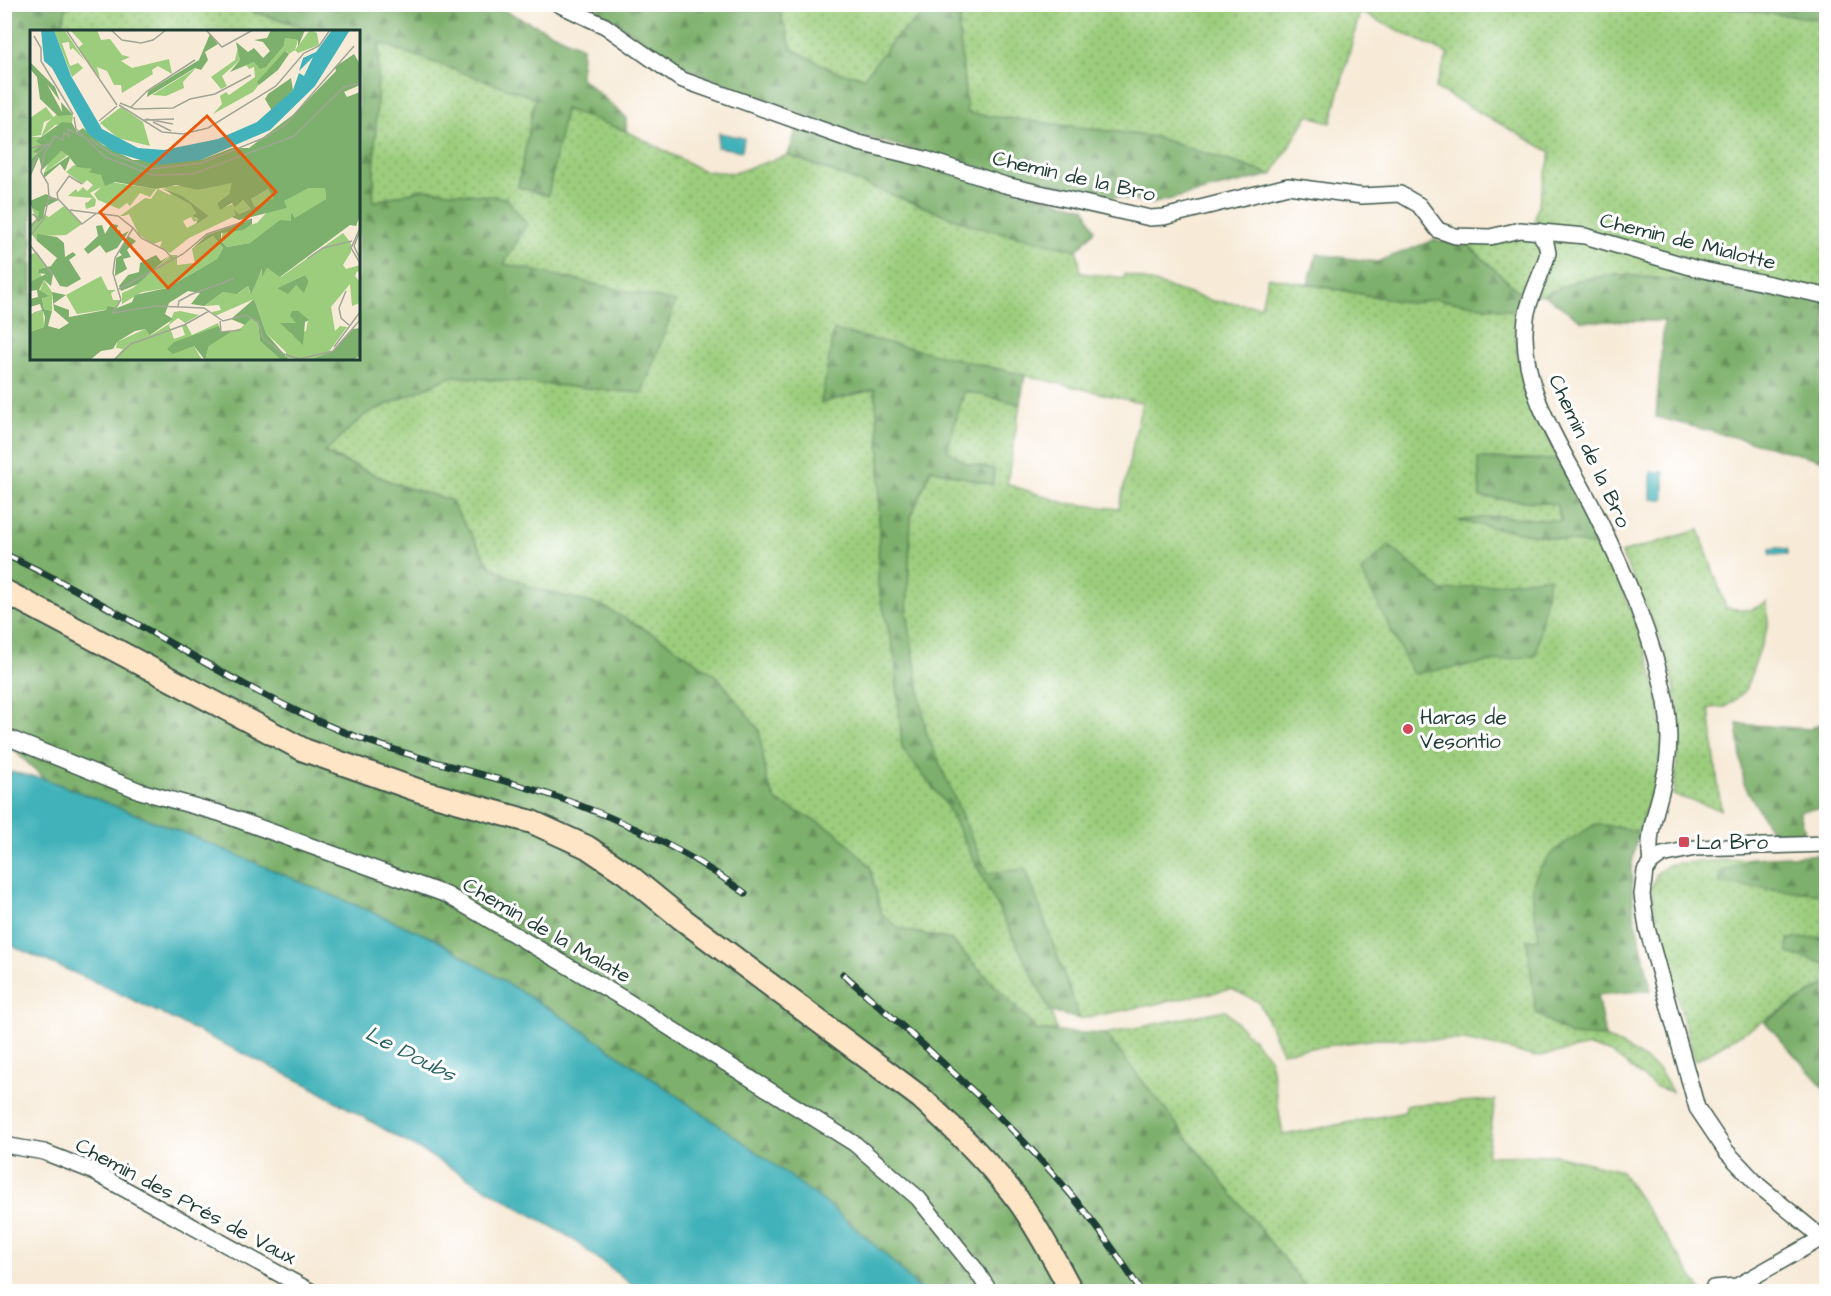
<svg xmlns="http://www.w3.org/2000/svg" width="1831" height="1296" font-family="'Architects Daughter',sans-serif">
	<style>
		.grass { fill: url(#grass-dots); stroke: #5e8558; stroke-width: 1.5 }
		.forest { fill: url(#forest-firs); stroke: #4e7650; stroke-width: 1.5 }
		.water { fill: #42b2ba; stroke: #307877; stroke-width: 1.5 }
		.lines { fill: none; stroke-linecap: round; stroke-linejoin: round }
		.street-casing { stroke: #3f574c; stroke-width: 18 }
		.secondary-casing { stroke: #3f574c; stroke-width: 26 }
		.street { stroke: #fff; stroke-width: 15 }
		.secondary { stroke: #fde5c5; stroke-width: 22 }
		.rail-casing { stroke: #1f3d34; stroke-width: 7 }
		.rail { stroke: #fff; stroke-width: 4.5; stroke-dasharray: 14; stroke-linecap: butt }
		.poi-dot { fill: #d1495b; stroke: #fff; stroke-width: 2 }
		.labels { text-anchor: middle; stroke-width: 6; stroke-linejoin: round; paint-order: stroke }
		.street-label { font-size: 21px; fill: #1f3d34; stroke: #fff }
		.poi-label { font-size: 21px; fill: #1f3d34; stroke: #fff; text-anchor: start }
		.water-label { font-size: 22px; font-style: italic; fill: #2b6663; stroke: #fff }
		.inset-road { fill: none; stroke: #a1a596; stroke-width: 1.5 }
		.view { fill: #e8590c; fill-opacity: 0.15; stroke: #e8590c; stroke-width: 3 }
		.inset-edge { fill: none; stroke: #1f3d34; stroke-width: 3 }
	</style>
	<defs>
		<pattern id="grass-dots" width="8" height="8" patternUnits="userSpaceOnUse" patternTransform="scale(1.5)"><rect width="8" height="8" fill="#9ccd7d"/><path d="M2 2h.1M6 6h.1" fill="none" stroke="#7fa867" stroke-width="1.8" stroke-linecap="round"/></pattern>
		<pattern id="forest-firs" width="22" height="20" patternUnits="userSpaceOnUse" patternTransform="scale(1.5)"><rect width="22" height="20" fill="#7db06c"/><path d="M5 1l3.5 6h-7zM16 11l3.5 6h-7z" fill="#66905a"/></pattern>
	</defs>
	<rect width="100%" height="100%" fill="#fff"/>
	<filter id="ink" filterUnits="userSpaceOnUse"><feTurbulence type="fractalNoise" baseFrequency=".0167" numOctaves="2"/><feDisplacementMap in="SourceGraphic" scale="12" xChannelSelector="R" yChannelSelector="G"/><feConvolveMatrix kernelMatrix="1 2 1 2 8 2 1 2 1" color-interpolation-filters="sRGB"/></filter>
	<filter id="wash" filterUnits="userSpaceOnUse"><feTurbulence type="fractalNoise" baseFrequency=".008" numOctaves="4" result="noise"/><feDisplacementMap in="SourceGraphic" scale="24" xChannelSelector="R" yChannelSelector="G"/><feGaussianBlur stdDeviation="1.35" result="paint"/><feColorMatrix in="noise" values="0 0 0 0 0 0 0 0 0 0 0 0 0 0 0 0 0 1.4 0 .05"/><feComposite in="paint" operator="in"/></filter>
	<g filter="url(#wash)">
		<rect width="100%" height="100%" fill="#f7ead7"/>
		<g class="grass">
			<path d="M 67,4 L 231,5 L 318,31 L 60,32 Z"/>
			<path d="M 1699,4 L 1826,20 L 1826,294 L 1768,296 L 1703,283 L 1615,274 L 1576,281 L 1544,295 L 1519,292 L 1468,245 L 1533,227 L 1551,152 L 1435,88 L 1448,54 L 1360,12 L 1331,123 L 1308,115 L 1272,175 L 1155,137 L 967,113 L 959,30 L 962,5 Z"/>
			<path d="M 769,5 L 934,5 L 894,39 L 865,77 L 836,72 L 792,49 L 780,12 Z"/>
			<path d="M 379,43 L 536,98 L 518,186 L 548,195 L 565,109 L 626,131 L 704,171 L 734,173 L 788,155 L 974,226 L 1077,250 L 1081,273 L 1125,278 L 1125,274 L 1213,301 L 1261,306 L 1268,277 L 1410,303 L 1435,299 L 1514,311 C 1513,366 1537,411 1558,460 L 1478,458 L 1481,497 L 1556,504 L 1562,522 L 1496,516 L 1460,521 L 1602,547 C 1629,602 1668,689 1661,752 C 1657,780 1648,805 1638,831 L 1596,824 L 1540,940 L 1527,940 L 1570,1035 L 1605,1037 L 1633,1052 L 1660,1071 L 1672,1092 L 1656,1087 L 1611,1053 L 1590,1046 L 1535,1057 L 1507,1049 L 1464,1040 L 1376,1039 L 1282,1052 L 1259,1002 L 1231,989 L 1080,1019 L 1026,870 L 987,874 L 926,732 L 907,613 L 911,517 L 932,468 L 992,485 L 994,469 L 966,463 L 947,450 L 965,390 L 1020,404 L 1007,484 L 1065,503 L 1119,509 L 1142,403 L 955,359 L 821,403 L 875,389 L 880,453 L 878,586 L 895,657 L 902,748 L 945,803 L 1051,1012 L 1057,1031 L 1038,1031 L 951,940 L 900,929 L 881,913 L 869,866 L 835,831 L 776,801 L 767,781 L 759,730 L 718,677 L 664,640 L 602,606 L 530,587 L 491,567 L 449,500 L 398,485 L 324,452 L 366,414 L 452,376 L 642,393 L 675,302 L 504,264 L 423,189 L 373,202 Z"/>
			<path d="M 1699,530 L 1726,608 L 1751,610 L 1767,602 L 1768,626 L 1745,691 L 1726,707 L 1709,708 L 1721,810 L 1673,795 C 1677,765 1681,735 1677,704 C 1671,651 1643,601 1621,553 Z"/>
			<path d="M 1754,858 L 1720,873 L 1720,883 L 1824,894 L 1826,937 L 1789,939 L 1788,953 L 1826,964 L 1826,984 L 1695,1061 L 1656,922 L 1651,889 L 1657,873 L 1670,864 Z"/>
			<path d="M 1225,1010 L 1270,1058 L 1283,1135 L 1405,1112 L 1406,1105 L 1495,1100 L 1487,1156 L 1556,1155 L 1621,1171 L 1702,1291 L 1309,1291 L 1105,1034 Z"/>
		</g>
		<g class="forest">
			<path d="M 5,5 L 67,5 L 60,31 L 32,32 L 32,358 L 358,358 L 358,32 L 318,31 L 231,5 L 492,5 L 582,47 L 581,78 L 626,117 L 626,131 L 565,109 L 548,196 L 518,187 L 535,98 L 379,43 L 373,202 L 423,189 L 506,198 L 527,224 L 504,264 L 676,302 L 642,393 L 452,376 L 366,414 L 324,453 L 398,485 L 450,500 L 491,567 L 530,587 L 602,606 L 664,640 L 718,677 L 759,730 L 767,781 L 776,801 L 835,831 L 870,866 L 881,913 L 900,929 L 951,940 L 1038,1031 L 1105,1034 L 1309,1291 L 917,1291 L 750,1147 L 572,1023 L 435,939 L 197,838 L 45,779 L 5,742 Z"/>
			<path d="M 579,5 L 769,5 L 780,12 L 792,49 L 836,72 L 864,77 L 894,39 L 934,5 L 962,5 L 959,30 L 967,113 L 1155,137 L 1272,175 L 1150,204 L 1010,175 L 846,132 L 683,67 L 611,19 Z"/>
			<path d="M 1699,5 L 1826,5 L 1826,20 Z"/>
			<path d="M 797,128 L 849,148 L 1085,208 L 1095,230 L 1077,250 L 974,226 L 788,155 Z"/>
			<path d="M 1434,240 L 1468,245 L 1519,292 L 1514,311 L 1435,299 L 1410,303 L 1308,284 L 1317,254 L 1377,262 Z"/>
			<path d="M 1615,274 L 1703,283 L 1768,296 L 1826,294 L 1826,461 L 1656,417 L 1664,321 L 1582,321 L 1544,295 L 1576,281 Z"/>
			<path d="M 834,330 L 1025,375 L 1020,404 L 964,391 L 947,450 L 966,463 L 994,469 L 993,485 L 931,469 L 911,517 L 907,613 L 926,732 L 987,873 L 1026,869 L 1080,1019 L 1051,1012 L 945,803 L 902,748 L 895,657 L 878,586 L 880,453 L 875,389 L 821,403 Z"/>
			<path d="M 1478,458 L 1558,460 L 1602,547 L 1458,521 L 1496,516 L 1561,521 L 1556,504 L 1480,497 Z"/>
			<path d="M 1389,545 L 1442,591 L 1549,577 L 1536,655 L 1413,674 L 1361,571 Z"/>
			<path d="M 1826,721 L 1826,807 L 1799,811 L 1805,831 L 1773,835 L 1744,784 L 1737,724 L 1810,729 Z"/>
			<path d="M 1596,824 L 1638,831 L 1631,869 L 1634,914 L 1651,990 L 1597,995 L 1605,1037 L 1570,1035 L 1536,1013 L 1527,940 L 1539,939 C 1538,926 1530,896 1533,884 C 1542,853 1571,839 1596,824 Z"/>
			<path d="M 1826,854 L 1826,905 L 1823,894 L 1720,884 L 1719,873 L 1754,858 Z"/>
			<path d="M 1826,937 L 1826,964 L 1788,953 L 1788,939 Z"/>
			<path d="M 1826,984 L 1826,1090 L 1765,1022 Z"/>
		</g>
		<g class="water">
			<path d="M 719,133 L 744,138 L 742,151 L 717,147 Z"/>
			<rect x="1651" y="472" width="13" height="27"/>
			<path d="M 1778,548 L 1787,549 L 1787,555 L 1770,555 L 1770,549 Z"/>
			<path d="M 5,771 L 45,779 L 197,838 L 435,939 L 572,1023 L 750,1147 L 826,1203 L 886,1255 L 921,1291 L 640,1291 L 568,1236 L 308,1085 L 100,984 L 5,943 Z"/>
		</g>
	</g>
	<g filter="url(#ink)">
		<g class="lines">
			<defs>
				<g id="street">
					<path d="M 558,4 L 605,26 L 680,79 L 859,143 L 925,159 L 1005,185 L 1150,218 L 1164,217 L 1288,186 L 1362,196 L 1400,194 L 1419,205 L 1438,230 L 1455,236 L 1490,237 L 1520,230 L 1585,236 L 1694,268 L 1826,296"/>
					<path d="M 1538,231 L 1546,243 L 1548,253 C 1542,275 1529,296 1526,318 C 1517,390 1567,454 1597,516 C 1626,575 1653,637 1666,702 C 1670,727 1670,755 1664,779 C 1658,808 1646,833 1651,863"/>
					<path d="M 4,736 L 140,791 L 219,813 L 447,895 L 624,999 L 855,1144 L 918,1198 L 976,1270 L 990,1292"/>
					<path d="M 1826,844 L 1695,848 L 1662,855 L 1651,863 L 1645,871 L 1642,895 L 1647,928 L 1697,1108 L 1726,1151 L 1758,1185 L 1826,1241"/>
					<path d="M 4,1145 L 44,1152 L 90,1170 L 312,1292"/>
					<path d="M 1713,1288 L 1737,1286 L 1822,1238"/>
				</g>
				<path id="secondary" d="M 4,591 L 304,750 L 420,791 L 532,822 L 587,847 L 627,874 L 681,918 L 920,1097 C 955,1129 989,1162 1018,1200 C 1039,1229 1055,1261 1072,1292"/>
			</defs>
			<use href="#street" class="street-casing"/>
			<use href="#secondary" class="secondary-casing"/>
			<use href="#street" class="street"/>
			<use href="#secondary" class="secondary"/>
			<defs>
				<g id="rail">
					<path d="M 4,554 C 118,606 219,679 334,728 C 392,752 452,766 512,783 C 596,807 675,842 745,893"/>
					<path d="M 843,974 C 952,1070 1065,1166 1141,1292"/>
				</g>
			</defs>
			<use href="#rail" class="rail-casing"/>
			<use href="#rail" class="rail"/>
		</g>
	</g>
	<g class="poi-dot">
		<circle cx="1408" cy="729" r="6"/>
		<rect x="1678" y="836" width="12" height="12" rx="3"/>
	</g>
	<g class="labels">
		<g class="street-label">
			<text transform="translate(1074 176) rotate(13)" y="7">Chemin de la Bro</text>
			<text transform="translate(1688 241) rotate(14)" y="7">Chemin de Mialotte</text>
			<text transform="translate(1590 451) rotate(65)" y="7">Chemin de la Bro</text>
			<text transform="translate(547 930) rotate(30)" y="7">Chemin de la Malate</text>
			<text transform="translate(186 1201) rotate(28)" y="7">Chemin des Prés de Vaux</text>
		</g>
		<g class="poi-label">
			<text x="1420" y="724">Haras de<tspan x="1420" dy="24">Vesontio</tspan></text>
			<text x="1696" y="849">La Bro</text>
		</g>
		<g class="water-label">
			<text transform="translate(411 1053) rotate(27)" y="8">Le Doubs</text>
		</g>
	</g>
	<g transform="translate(30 30)">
		<rect width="330" height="330" fill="#f7ead7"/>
		<path d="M 40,0 L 67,0 L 71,10 L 80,9 L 92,25 L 100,27 L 91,31 L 102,38 L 139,29 L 142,44 L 128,36 L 122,40 L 123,44 L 92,63 L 91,55 L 84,55 L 77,41 L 67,37 L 70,48 L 66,43 L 48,18 L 53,14 ZM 255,8 L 268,10 L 265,20 L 259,24 L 256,21 L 223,62 L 183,84 L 192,74 L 190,66 L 196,62 L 199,65 L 225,47 L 224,37 L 219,39 L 216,35 L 224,32 L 236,37 L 254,16 ZM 208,17 L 210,30 L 192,46 L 197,56 L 191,59 L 181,47 L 205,30 ZM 166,38 L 153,52 L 154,58 L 136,66 L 122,65 ZM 26,85 L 43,85 L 42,93 L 25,95 L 7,111 L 11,115 L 1,131 L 0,107 L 11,107 L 17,93 ZM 31,121 L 38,125 L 14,143 L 21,127 ZM 44,135 L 62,139 L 80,152 L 126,159 L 120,167 L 110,163 L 100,176 L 97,173 L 89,179 L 68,170 L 64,164 L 71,157 L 60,163 L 66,170 L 65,176 L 56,179 L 55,173 L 58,172 L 62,168 L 38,166 L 46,159 L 48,162 L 53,157 L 57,161 L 63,155 L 57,150 L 53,154 L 36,142 ZM 203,152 L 199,164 L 187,173 L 190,179 L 213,170 L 221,179 L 209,184 L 203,180 L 207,185 L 159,208 L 140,223 L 130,217 L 132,211 L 123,214 L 109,205 L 99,184 L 94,186 L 90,186 L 115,168 L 121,169 L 128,159 L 140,165 L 141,162 L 130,156 L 158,156 L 168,160 ZM 148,165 L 153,166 L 179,186 L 157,198 L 153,191 L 161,187 L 164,192 L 168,190 L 162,186 L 166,183 L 160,174 ZM 279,158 L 295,158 L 296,169 L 265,189 L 261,182 L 261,191 L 220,213 L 197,217 L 191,211 L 193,202 L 227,193 L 237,182 L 257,178 L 253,171 ZM 238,159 L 243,168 L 225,177 L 221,169 ZM 34,176 L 52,194 L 36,205 L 11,206 L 7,211 L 0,202 L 0,194 L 6,190 L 2,178 L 19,187 ZM 313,203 L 321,213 L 321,222 L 313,235 L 316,239 L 330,235 L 330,244 L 327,241 L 325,246 L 330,252 L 330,273 L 322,276 L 320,254 L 301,277 L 305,301 L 310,296 L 317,297 L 298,323 L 279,330 L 256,328 L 256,322 L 236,303 L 224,269 L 185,286 L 182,282 L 191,280 L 189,275 L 174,276 L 193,262 L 209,263 L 218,256 L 220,263 L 233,238 L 233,243 L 237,238 L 251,247 ZM 275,245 L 279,251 L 274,262 L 266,255 L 259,259 L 247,258 ZM 271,285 L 278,290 L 276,301 L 262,305 L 253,294 L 267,293 ZM 183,206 L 193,218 L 187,229 L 137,258 L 112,262 L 92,274 L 92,263 L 103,258 L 141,225 L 147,225 L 147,235 L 165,233 L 162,219 ZM 7,222 L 17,237 L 9,239 L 12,248 L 0,252 L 0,225 ZM 71,246 L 78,260 L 86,260 L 81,263 L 83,270 L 90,270 L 87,278 L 47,284 L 36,265 ZM 14,250 L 22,262 L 22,281 L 14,279 L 12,267 L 18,265 L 9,263 ZM 13,281 L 14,297 L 0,302 L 0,284 ZM 150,281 L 169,285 L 155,293 L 148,288 L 139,295 L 144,309 L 155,305 L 152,296 L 156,294 L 162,305 L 188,293 L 189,297 L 169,306 L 144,312 L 143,317 L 164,316 L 172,330 L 83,330 L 93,319 L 86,318 L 87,312 L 115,299 L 121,305 L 139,294 L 144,282 ZM 221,287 L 228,293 L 230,311 L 251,330 L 175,330 L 179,316 L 193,304 L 211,298 Z" fill="#9ccd7d" fill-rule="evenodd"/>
		<path d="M 241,0 L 275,0 L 268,17 L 268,10 L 255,8 L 254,16 L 236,37 L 230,39 L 224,32 L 200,42 L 210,30 L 206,12 L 218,22 L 224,18 L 233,28 L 240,21 L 233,12 L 224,10 L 237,8 ZM 180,4 L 188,14 L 175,22 L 178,30 L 171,40 L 165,38 L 117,67 L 118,61 L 169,30 ZM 255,21 L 259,24 L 248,40 L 229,55 L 227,52 ZM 324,24 L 330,34 L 330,55 L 314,62 L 317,67 L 330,62 L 330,186 L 326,196 L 320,195 L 250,247 L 237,238 L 232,247 L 232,239 L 221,264 L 218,256 L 207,264 L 193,262 L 174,276 L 161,274 L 170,263 L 158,261 L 139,273 L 135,284 L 143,289 L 120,305 L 115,299 L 105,301 L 87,312 L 83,319 L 71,321 L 60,330 L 0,330 L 0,302 L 14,297 L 15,287 L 13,281 L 2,283 L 12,280 L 10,274 L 0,277 L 0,269 L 8,267 L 7,260 L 0,261 L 0,252 L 16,244 L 8,243 L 9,239 L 21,236 L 27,228 L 7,211 L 7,204 L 27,207 L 34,213 L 35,227 L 43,222 L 46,225 L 39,230 L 51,249 L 37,257 L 30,256 L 23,244 L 21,256 L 14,250 L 9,260 L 19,266 L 12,268 L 14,279 L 22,281 L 18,296 L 29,299 L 39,293 L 24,280 L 22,262 L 36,265 L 23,274 L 39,280 L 39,287 L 76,280 L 78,276 L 87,278 L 102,272 L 105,265 L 137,258 L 187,229 L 193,218 L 183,206 L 162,219 L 177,205 L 222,189 L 222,194 L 213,200 L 191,203 L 191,211 L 197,217 L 220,213 L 250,190 L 261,191 L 261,182 L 265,188 L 296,169 L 295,158 L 279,158 L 254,171 L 257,178 L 209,190 L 202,187 L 206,185 L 203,179 L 209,184 L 221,179 L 213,170 L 205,177 L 202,173 L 190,180 L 187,173 L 199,164 L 202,153 L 168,160 L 146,155 L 126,159 L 85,152 L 75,156 L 71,145 L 59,142 L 62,139 L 47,137 L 40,128 L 35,141 L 30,134 L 14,148 L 14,143 L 39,126 L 31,121 L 12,140 L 9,127 L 0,148 L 0,131 L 7,123 L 3,122 L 11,115 L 6,111 L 32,92 L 42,93 L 47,102 L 53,98 L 73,115 L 103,130 L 171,130 L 202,118 L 219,118 L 264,84 L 306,41 L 305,37 ZM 238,159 L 243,168 L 225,177 L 221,169 ZM 0,32 L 25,57 L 30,71 L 17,54 L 32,82 L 31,72 L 43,85 L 28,86 L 10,69 L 7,47 L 0,39 ZM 261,48 L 263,60 L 242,81 L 235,69 L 238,64 ZM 131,158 L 153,166 L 179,186 L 166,194 L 168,189 L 162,186 L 166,183 L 160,174 ZM 16,164 L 28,170 L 15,177 L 13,188 L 7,193 L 9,182 L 2,178 L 0,171 ZM 81,194 L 88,195 L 86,202 L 90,200 L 91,205 L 99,201 L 87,218 L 76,223 L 70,215 L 58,224 L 54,219 L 68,206 L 66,196 L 72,195 L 75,204 ZM 98,206 L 106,211 L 97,220 L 101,227 L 93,229 L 97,239 L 85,246 L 86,228 L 92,225 L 89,222 ZM 126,225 L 131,231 L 139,226 L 108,254 L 91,261 L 89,256 L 98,245 L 109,242 L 110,233 ZM 275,245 L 279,251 L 274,263 L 266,255 L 258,264 L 247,258 ZM 224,269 L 236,303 L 259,330 L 251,330 L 230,311 L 228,293 L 221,288 L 215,295 L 201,289 ZM 262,281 L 268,281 L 279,290 L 275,292 L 273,315 L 250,293 L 266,293 L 260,286 ZM 189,296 L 191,302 L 202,301 L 179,316 L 175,330 L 164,316 L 143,324 L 137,319 L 144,312 ZM 330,298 L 330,326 L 323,330 L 279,330 L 303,321 L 323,299 Z" fill="#7db06c" fill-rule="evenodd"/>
		<path d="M 24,0 L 35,1 L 55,31 L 43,18 L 40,20 L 39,12 L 32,13 L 40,36 L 48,33 L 53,38 L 42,47 ZM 280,0 L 287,3 L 289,15 L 268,23 L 265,20 ZM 16,77 L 24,88 L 14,92 L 11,105 L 0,107 L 0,88 ZM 91,77 L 113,92 L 120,116 L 88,108 L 70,93 Z" fill="#9ccd7d"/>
		<path d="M 11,0 L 24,0 L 41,46 L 72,99 L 108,118 L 134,120 L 188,109 L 227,92 L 263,60 L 269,43 L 274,46 L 283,27 L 269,41 L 273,28 L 286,22 L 302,0 L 320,0 L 285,56 L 240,100 L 171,130 L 127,135 L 84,122 L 58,104 L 22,38 L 14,31 Z" fill="#42b2ba"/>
		<path class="inset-road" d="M 36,0 L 87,75M 81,0 L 92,10 L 111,13 L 123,10 L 136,0M 176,0 L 192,17 L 223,0M 4,6 L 11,18 L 11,31 L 43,84M 90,73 L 105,79 L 143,78 L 160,69 L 185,64 L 221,45M 89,75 L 132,102 L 153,104 L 178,98 L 246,56 L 274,23 L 289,16 L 300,0M 101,77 L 117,61 L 165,30M 44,87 L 46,99 L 75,127 L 122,145 L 163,144 L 264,106 L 314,57 L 330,53M 116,89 L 143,94M 113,90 L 144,89M 69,91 L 87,76M 123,92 L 141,101M 60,109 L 82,124 L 121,139 L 172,133 L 236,107 L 255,95 L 324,16M 0,118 L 19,114M 0,142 L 8,123 L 18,114M 19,167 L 29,170 L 52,194 L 67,183M 28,169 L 27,163 L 39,146 L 52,154M 40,180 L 88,186 L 103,198 L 85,228 L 83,243 L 91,270 L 83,282M 0,198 L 8,188 L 2,184M 103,198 L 111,208 L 135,220 L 143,229M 330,198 L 321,218 L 330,233M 330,201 L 324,216 L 330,229M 0,206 L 14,189 L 19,167 L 18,154 L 11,142 L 14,124 L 25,106 L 33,110 L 34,102 L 39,107 L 38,99 L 51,106M 0,215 L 23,245M 277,229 L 293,218 L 322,211M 89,259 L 153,224 L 177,204 L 222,189M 316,261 L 309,278 L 311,288 L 319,295M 148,276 L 149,271 L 162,264 L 203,249M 82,283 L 126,276 L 174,278 L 193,291 L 216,285 L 228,292 L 233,308 L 254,324 L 269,329 L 303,321 L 330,290M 190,291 L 191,302 L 211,300M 304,317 L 330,282M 84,330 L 101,314 L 154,295 L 179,281"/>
		<path class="view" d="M 177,86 L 246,162 L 138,258 L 70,182 Z"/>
		<rect width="330" height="330" class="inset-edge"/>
	</g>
	<rect width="1831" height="1296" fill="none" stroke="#fff" stroke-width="24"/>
</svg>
